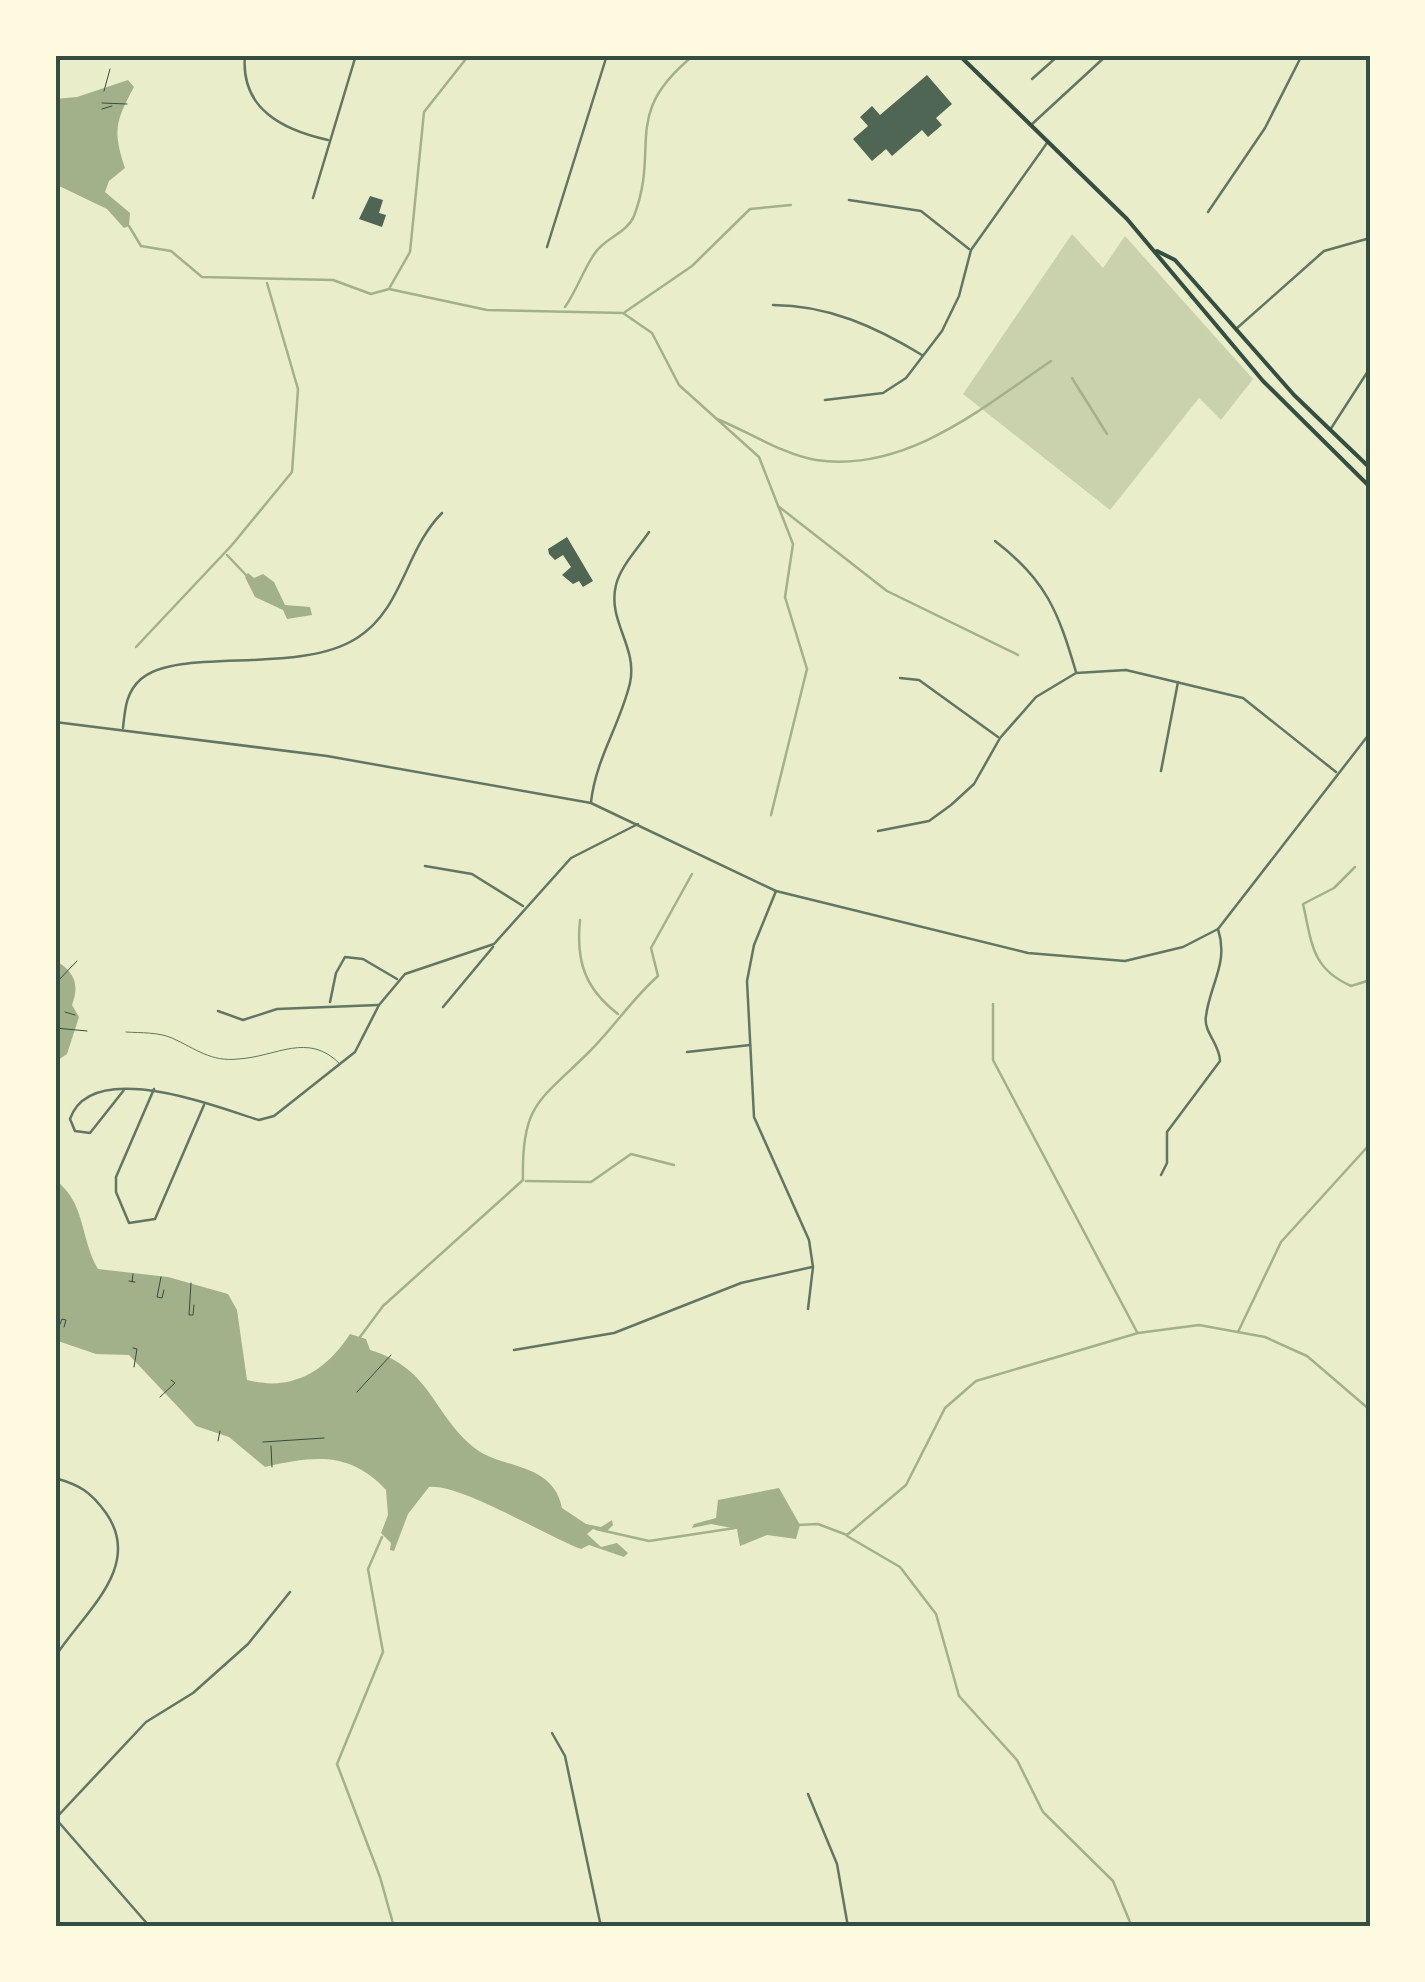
<svg xmlns="http://www.w3.org/2000/svg" width="1425" height="1982" font-family="'Archivo Narrow',sans-serif">
	<style>
		.green { fill: #cad2ad }
		.water { fill: #a3b18a }
		.lines { fill: none; stroke-linecap: round; stroke-linejoin: round }
		.stream { stroke: #a3b18a; stroke-width: 2.5 }
		.building { fill: #4f6655 }
		.path { stroke: #344e41; stroke-width: 1 }
		.service { stroke: #617663; stroke-width: 1 }
		.minor { stroke: #617663; stroke-width: 2.5 }
		.secondary { stroke: #344e41; stroke-width: 4 }
		.neatline { fill: none; stroke: #344e41; stroke-width: 4 }
	</style>
	<rect width="100%" height="100%" fill="#e9edc9"/>
	<path class="green" d="M 1072,234 L 1103,268 L 1125,236 L 1253,379 L 1221,420 L 1199,398 L 1110,510 L 963,394 Z"/>
	<g class="water">
		<path d="M 128,80 L 134,87 C 115,122 113,131 125,168 L 109,181 L 105,192 L 130,213 L 129,226 L 124,228 L 107,209 L 55,184 L 55,99 L 77,97 Z"/>
		<path d="M 248,573 L 254,578 L 263,574 L 274,582 L 285,605 L 310,607 L 312,615 L 287,619 L 283,610 L 255,597 L 245,577 Z"/>
		<path d="M 55,960 C 74,972 80,983 72,1005 L 79,1017 L 67,1054 L 55,1062 Z"/>
		<path d="M 55,1180 C 86,1202 80,1239 98,1269 L 168,1277 L 228,1294 L 237,1310 L 247,1380 C 292,1392 326,1371 350,1334 L 366,1339 L 370,1350 C 433,1369 432,1415 476,1449 C 502,1469 553,1462 562,1508 L 586,1524 L 601,1527 L 612,1520 L 613,1525 L 606,1532 L 593,1529 L 587,1534 L 601,1547 L 617,1543 L 628,1553 L 624,1557 L 589,1545 L 581,1549 C 544,1535 461,1484 429,1487 L 408,1514 L 394,1551 L 390,1550 L 391,1543 L 381,1533 L 388,1515 L 386,1490 C 350,1451 314,1456 265,1467 L 229,1437 L 196,1426 L 129,1355 L 96,1354 L 55,1340 Z"/>
		<path d="M 779,1488 L 800,1525 L 796,1539 L 767,1535 L 740,1546 L 737,1529 L 711,1524 L 692,1528 L 694,1524 L 716,1518 L 718,1500 Z"/>
	</g>
	<g class="lines">
		<g class="stream">
			<path d="M 129,226 L 141,246 L 171,251 L 202,277 L 333,280 L 371,294 L 389,289 L 487,310 L 623,313 L 652,333 L 679,385 L 759,457 L 793,544 L 785,597 L 807,669 L 771,815"/>
			<path d="M 390,287 L 410,252 L 424,112 L 469,55"/>
			<path d="M 565,307 C 577,290 583,270 595,253 C 605,238 627,233 634,216 C 661,145 620,115 694,55"/>
			<path d="M 625,312 L 692,266 L 750,209 L 791,205"/>
			<path d="M 1072,378 L 1107,434"/>
			<path d="M 717,419 C 747,431 784,455 816,460 C 906,473 982,408 1051,361"/>
			<path d="M 778,506 L 887,591 L 1018,655"/>
			<path d="M 227,555 L 246,575"/>
			<path d="M 136,647 L 232,545 L 292,472 L 298,389 L 267,283"/>
			<path d="M 1355,867 L 1334,888 L 1303,904 C 1312,943 1311,968 1351,986 L 1370,980"/>
			<path d="M 580,920 C 576,960 584,988 618,1014"/>
			<path d="M 993,1004 L 993,1060 L 1137,1332"/>
			<path d="M 526,1181 L 591,1182 L 631,1154 L 674,1165"/>
			<path d="M 1238,1332 L 1281,1242 L 1370,1144"/>
			<path d="M 360,1337 L 383,1306 L 523,1180 C 521,1103 540,1101 590,1051 C 614,1027 632,999 658,976 L 651,948 L 692,874"/>
			<path d="M 798,1525 L 818,1524 L 847,1535 L 906,1485 L 945,1408 L 976,1381 L 1138,1333 L 1199,1325 L 1265,1337 L 1307,1356 L 1370,1410"/>
			<path d="M 596,1529 L 649,1541 L 735,1528"/>
			<path d="M 847,1536 L 900,1567 L 936,1614 L 959,1696 L 1017,1760 L 1043,1812 L 1113,1881 L 1132,1927"/>
			<path d="M 382,1537 L 368,1569 L 383,1652 L 337,1764 L 380,1877 L 394,1927"/>
		</g>
	</g>
	<g class="building">
		<path d="M 927,75 L 952,104 L 936,118 L 942,125 L 928,137 L 922,130 L 892,156 L 886,149 L 872,161 L 853,139 L 868,126 L 860,117 L 872,106 L 880,115 Z"/>
		<path d="M 370,196 L 383,200 L 379,213 L 386,215 L 382,227 L 359,219 Z"/>
		<path d="M 567,537 L 593,581 L 583,587 L 579,581 L 573,584 L 562,575 L 571,567 L 563,555 L 555,560 L 549,554 L 548,549 Z"/>
	</g>
	<g class="lines">
		<g class="path">
			<path d="M 104,91 L 110,69"/>
			<path d="M 102,103 L 127,104"/>
			<path d="M 102,109 L 112,106"/>
			<path d="M 55,984 L 77,961"/>
			<path d="M 65,1012 L 75,1015"/>
			<path d="M 55,1028 L 87,1031"/>
			<path d="M 161,1277 L 157,1297 L 162,1298 L 164,1290"/>
			<path d="M 129,1281 L 135,1282"/>
			<path d="M 132,1282 L 133,1274"/>
			<path d="M 191,1283 L 189,1315 L 193,1315 L 194,1305"/>
			<path d="M 55,1337 L 62,1319 L 66,1320 L 64,1327"/>
			<path d="M 133,1348 L 137,1349 L 134,1367"/>
			<path d="M 357,1392 L 391,1355"/>
			<path d="M 160,1397 L 175,1383 L 171,1380"/>
			<path d="M 218,1441 L 220,1431"/>
			<path d="M 263,1442 L 324,1438"/>
			<path d="M 271,1446 L 272,1467"/>
		</g>
		<path class="service" d="M 126,1032 C 141,1033 158,1032 172,1038 C 196,1049 211,1062 238,1059 C 276,1057 308,1031 340,1064"/>
		<g class="minor">
			<path d="M 245,55 C 240,109 283,130 328,140"/>
			<path d="M 1032,79 L 1059,55"/>
			<path d="M 1031,125 L 1107,55"/>
			<path d="M 313,198 L 356,55"/>
			<path d="M 849,200 L 921,211 L 969,249"/>
			<path d="M 1208,212 L 1265,128 L 1302,55"/>
			<path d="M 547,247 L 607,55"/>
			<path d="M 773,305 C 828,305 876,327 922,355"/>
			<path d="M 1236,329 L 1324,251 L 1370,238"/>
			<path d="M 825,400 L 883,393 L 906,378 L 942,331 L 959,296 L 971,250 L 1047,143"/>
			<path d="M 1330,430 L 1370,368"/>
			<path d="M 995,541 C 1046,580 1058,611 1076,672"/>
			<path d="M 900,678 L 919,680 L 998,737"/>
			<path d="M 55,722 L 327,756 L 591,803 L 776,891 L 1028,953 L 1125,961 L 1183,947 L 1218,929 L 1370,733"/>
			<path d="M 123,728 C 125,709 126,692 141,679 C 180,646 298,676 357,638 C 403,609 405,550 442,513"/>
			<path d="M 1161,771 L 1178,682"/>
			<path d="M 591,802 C 596,758 620,725 630,683 C 638,647 607,621 616,585 C 620,567 639,547 649,532"/>
			<path d="M 878,831 L 929,821 L 951,805 L 974,784 L 1000,738 L 1036,697 L 1076,673 L 1126,670 L 1243,698 L 1336,772"/>
			<path d="M 425,866 L 472,874 L 523,906"/>
			<path d="M 776,891 L 754,945 L 747,981 L 754,1117 L 809,1240 L 813,1267 L 808,1309"/>
			<path d="M 330,1002 L 336,973 L 345,957 L 363,959 L 397,979"/>
			<path d="M 443,1007 L 493,947"/>
			<path d="M 218,1011 L 243,1020 L 277,1009 L 378,1005"/>
			<path d="M 687,1052 L 750,1045"/>
			<path d="M 154,1089 L 116,1177 L 116,1192 L 129,1223 L 155,1219 L 204,1105"/>
			<path d="M 124,1090 L 90,1133 L 75,1131 L 70,1119 C 91,1057 216,1107 259,1120 L 274,1116 L 355,1052 L 379,1005 L 405,974 L 494,944 L 571,858 L 638,824"/>
			<path d="M 1161,1175 L 1167,1163 L 1167,1132 L 1220,1061 C 1220,1044 1203,1032 1206,1016 C 1210,984 1229,963 1218,929"/>
			<path d="M 514,1350 L 614,1333 L 741,1283 L 812,1267"/>
			<path d="M 55,1478 C 80,1485 91,1492 106,1513 C 144,1567 83,1613 55,1657"/>
			<path d="M 552,1733 L 565,1756 L 601,1927"/>
			<path d="M 808,1794 L 837,1864 L 848,1927"/>
			<path d="M 55,1819 L 146,1722 L 193,1693 L 248,1644 L 290,1592"/>
			<path d="M 56,1819 L 150,1927"/>
		</g>
		<g class="secondary">
			<path d="M 959,55 L 1127,219 L 1263,381 L 1370,487"/>
			<path d="M 1157,251 L 1175,260 L 1294,395 L 1370,468"/>
		</g>
	</g>
	<rect width="1425" height="1982" fill="none" stroke="#fefae0" stroke-width="115"/>
	<rect x="58" y="58" width="1310" height="1866" class="neatline"/>
</svg>
